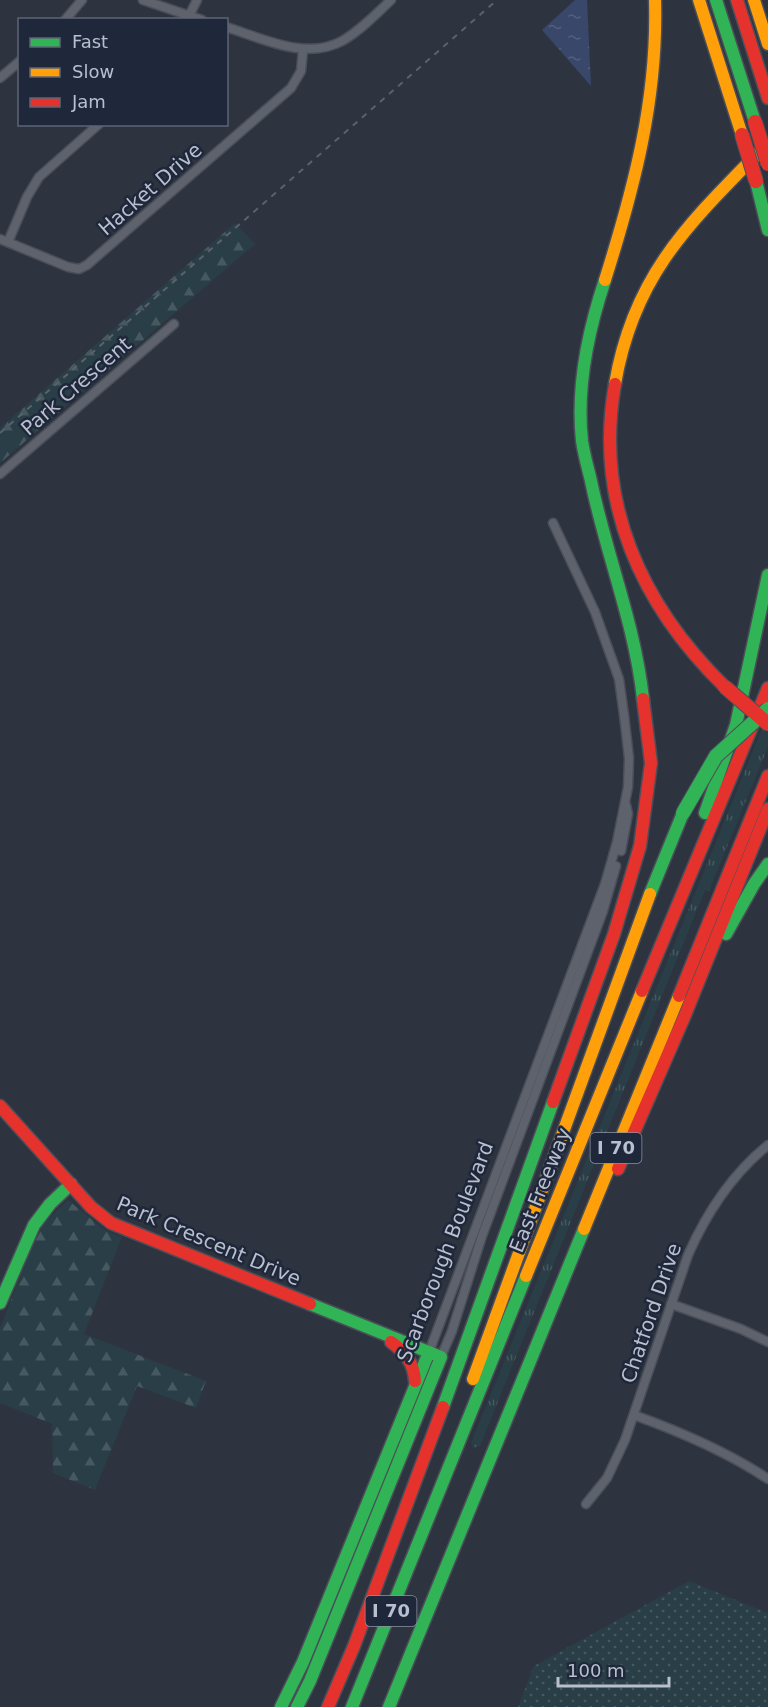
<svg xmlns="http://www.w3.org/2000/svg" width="768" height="1707" font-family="'DejaVu Sans',sans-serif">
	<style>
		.grass { fill: url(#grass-tufts) }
		.forest { fill: url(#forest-firs) }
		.park { fill: url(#park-dots) }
		.water { fill: url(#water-ripples) }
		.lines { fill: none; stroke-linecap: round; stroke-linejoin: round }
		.street-casing { stroke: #4a4e58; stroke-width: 11 }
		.fast-casing { stroke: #4a4e58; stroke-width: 15 }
		.slow-casing { stroke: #4a4e58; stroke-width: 15 }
		.jam-casing { stroke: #4a4e58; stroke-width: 15 }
		.street { stroke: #5e626c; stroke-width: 8 }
		.fast { stroke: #30b455; stroke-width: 12 }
		.slow { stroke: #ff9f0a; stroke-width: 12 }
		.jam { stroke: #e5322d; stroke-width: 12 }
		.rail { stroke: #5c616a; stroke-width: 2; stroke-dasharray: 6 6; stroke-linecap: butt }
		.fast-bridge-casing { stroke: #4a4f5a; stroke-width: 16; stroke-linecap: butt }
		.jam-bridge-casing { stroke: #4a4f5a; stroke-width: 16; stroke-linecap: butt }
		.fast-bridge { stroke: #30b455; stroke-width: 14 }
		.jam-bridge { stroke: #e5322d; stroke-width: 14 }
		.labels { text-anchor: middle; stroke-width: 5; stroke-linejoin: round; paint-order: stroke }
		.shield { fill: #1f283b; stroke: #8b92a2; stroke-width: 1.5 }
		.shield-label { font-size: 18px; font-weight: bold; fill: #b9bfce }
		.street-label { font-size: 20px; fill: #b9bfce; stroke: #1f283b }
	</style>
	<defs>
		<pattern id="grass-tufts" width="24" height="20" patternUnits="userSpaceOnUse" patternTransform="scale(1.5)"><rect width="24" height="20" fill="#293e46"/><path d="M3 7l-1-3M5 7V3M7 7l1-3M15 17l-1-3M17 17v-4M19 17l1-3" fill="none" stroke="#465860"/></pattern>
		<pattern id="forest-firs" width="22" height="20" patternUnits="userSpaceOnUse" patternTransform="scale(1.5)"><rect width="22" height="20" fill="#293e46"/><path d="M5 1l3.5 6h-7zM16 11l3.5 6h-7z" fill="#465860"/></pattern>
		<pattern id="park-dots" width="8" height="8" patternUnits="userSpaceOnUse" patternTransform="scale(1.5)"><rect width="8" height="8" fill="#293e46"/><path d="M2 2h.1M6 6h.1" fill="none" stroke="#465860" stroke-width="1.8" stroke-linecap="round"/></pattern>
		<pattern id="water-ripples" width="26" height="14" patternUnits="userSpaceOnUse" patternTransform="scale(1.5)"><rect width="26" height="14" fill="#38476a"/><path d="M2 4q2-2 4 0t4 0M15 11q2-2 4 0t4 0" fill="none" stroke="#53607e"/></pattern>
	</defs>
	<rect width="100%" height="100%" fill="#2d333f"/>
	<path class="grass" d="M 768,714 L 768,747 L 709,891 L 705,890 L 480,1446 L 473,1448 L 471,1443 Z"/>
	<g class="forest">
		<path d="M 235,223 L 255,244 L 0,463 L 0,428 Z"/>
		<path d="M 68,1200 L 106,1231 L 122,1237 L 84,1334 L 206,1381 L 196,1408 L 137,1386 L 95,1490 L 53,1473 L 52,1424 L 0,1403 L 0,1328 L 29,1254 L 44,1223 Z"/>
	</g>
	<path class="park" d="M 689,1581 L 768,1613 L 768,1707 L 518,1707 L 534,1666 Z"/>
	<path class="water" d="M 575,0 L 587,0 L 591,86 L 542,30 Z"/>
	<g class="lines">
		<defs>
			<g id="street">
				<path d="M 143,0 L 202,20"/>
				<path d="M 188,18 L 197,0"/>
				<path d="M 65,20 L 82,0"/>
				<path d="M 226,27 C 262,38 305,61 342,41 C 360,31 376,14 391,0"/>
				<path d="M 0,78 L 20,61"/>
				<path d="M 0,239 L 68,267 L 79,269 L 87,265 L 291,88 L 301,71 L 303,50"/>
				<path d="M 8,242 L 27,197 L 39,177 L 99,124"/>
				<path d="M 0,474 L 174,324"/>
				<path d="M 621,851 L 628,814 L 626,805"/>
				<path d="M 671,1304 L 741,1329 L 768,1342"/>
				<path d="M 429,1352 L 605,884 L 617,842 L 628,787 L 629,758 L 624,715 L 619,679 L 595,612 L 553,523"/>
				<path d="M 441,1357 L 452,1331 L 482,1236 L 603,911 L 616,866"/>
				<path d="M 634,1415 C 681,1432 726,1451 768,1479"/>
				<path d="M 586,1504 L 607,1478 L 625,1440 L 688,1255 C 707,1212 731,1175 768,1145"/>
			</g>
			<g id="fast">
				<path d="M 716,0 L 755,122"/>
				<path d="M 756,181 L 768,230"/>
				<path d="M 605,280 C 588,331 576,386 582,441 C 584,455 588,468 591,481 C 606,554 635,624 643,699"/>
				<path d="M 705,813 L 736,725 L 768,575"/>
				<path d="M 650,894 L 683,813"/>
				<path d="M 726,934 L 754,884 L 768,864"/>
				<path d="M 0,1303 L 34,1225 L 50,1204 L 71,1184"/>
				<path d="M 443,1407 L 553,1102"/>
				<path d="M 281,1707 L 303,1662 L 429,1352"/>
				<path d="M 297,1707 L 310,1681 L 441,1357 L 310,1304"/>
				<path d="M 352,1707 L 526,1276"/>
				<path d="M 389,1707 L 584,1229"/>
			</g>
			<g id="slow">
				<path d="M 699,0 L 742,135"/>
				<path d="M 754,0 L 768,44"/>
				<path d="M 605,280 C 634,188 658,98 655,0"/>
				<path d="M 615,384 C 633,278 686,226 758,153"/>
				<path d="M 584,1229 L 679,996"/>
				<path d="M 526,1276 L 642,991"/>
				<path d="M 473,1379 L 650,894"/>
			</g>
			<g id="jam">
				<path d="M 737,0 L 768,98"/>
				<path d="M 615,384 C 594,502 641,605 725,687"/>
				<path d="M 642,991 L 768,688"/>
				<path d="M 679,996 L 768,776"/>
				<path d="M 553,1102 L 614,934 L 640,846 L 651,763 L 643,699"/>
				<path d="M 0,1106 L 91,1207 L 111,1223 L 310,1304"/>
				<path d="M 618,1169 L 685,1015 L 768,809"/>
				<path d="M 391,1342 C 405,1352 414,1363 415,1381"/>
				<path d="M 328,1707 L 354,1646 L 443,1407"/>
			</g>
		</defs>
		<use href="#street" class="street-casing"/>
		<use href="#fast" class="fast-casing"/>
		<use href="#slow" class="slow-casing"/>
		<use href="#jam" class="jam-casing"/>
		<use href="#street" class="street"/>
		<use href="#fast" class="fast"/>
		<use href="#slow" class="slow"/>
		<use href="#jam" class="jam"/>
		<path class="rail" d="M 0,433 L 497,0"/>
		<defs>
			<path id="fast-bridge" d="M 683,813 L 716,756 L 768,709"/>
			<g id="jam-bridge">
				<path d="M 755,122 L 768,164"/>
				<path d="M 742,135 L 756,181"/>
				<path d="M 725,687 L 768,724"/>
			</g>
		</defs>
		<use href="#fast-bridge" class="fast-bridge-casing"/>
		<use href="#jam-bridge" class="jam-bridge-casing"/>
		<use href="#fast-bridge" class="fast-bridge"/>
		<use href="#jam-bridge" class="jam-bridge"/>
	</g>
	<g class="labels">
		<g class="shield">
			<rect x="590.5" y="1133" width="51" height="30" rx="4.5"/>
			<rect x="365.5" y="1596" width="51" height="30" rx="4.5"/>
		</g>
		<g class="shield-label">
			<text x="616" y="1154">I 70</text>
			<text x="391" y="1617">I 70</text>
		</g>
		<g class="street-label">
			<text transform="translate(150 189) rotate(-41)" y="7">Hacket Drive</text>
			<text transform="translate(76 386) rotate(-41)" y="7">Park Crescent</text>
			<text transform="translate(540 1190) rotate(-68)" y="7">East Freeway</text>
			<text transform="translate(209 1241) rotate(23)" y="7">Park Crescent Drive</text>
			<text transform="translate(445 1252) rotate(-69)" y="7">Scarborough Boulevard</text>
			<text transform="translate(651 1313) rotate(-71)" y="7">Chatford Drive</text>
		</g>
	</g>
	<rect x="18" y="18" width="210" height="108" fill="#1f283b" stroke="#5d6476" stroke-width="1.5"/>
	<rect x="30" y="38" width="30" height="9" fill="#30b455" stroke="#5d6476" stroke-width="1.5"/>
	<text x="72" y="48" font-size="18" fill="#b9bfce">Fast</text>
	<rect x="30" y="68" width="30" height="9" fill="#ff9f0a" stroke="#5d6476" stroke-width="1.5"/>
	<text x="72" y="78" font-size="18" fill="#b9bfce">Slow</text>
	<rect x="30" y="98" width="30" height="9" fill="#e5322d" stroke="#5d6476" stroke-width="1.5"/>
	<text x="72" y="108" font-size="18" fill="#b9bfce">Jam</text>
	<path d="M558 1677v9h111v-9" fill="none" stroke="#b9bfce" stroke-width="3"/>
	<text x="567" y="1677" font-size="18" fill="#b9bfce" stroke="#1f283b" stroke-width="4.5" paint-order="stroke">100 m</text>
</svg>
